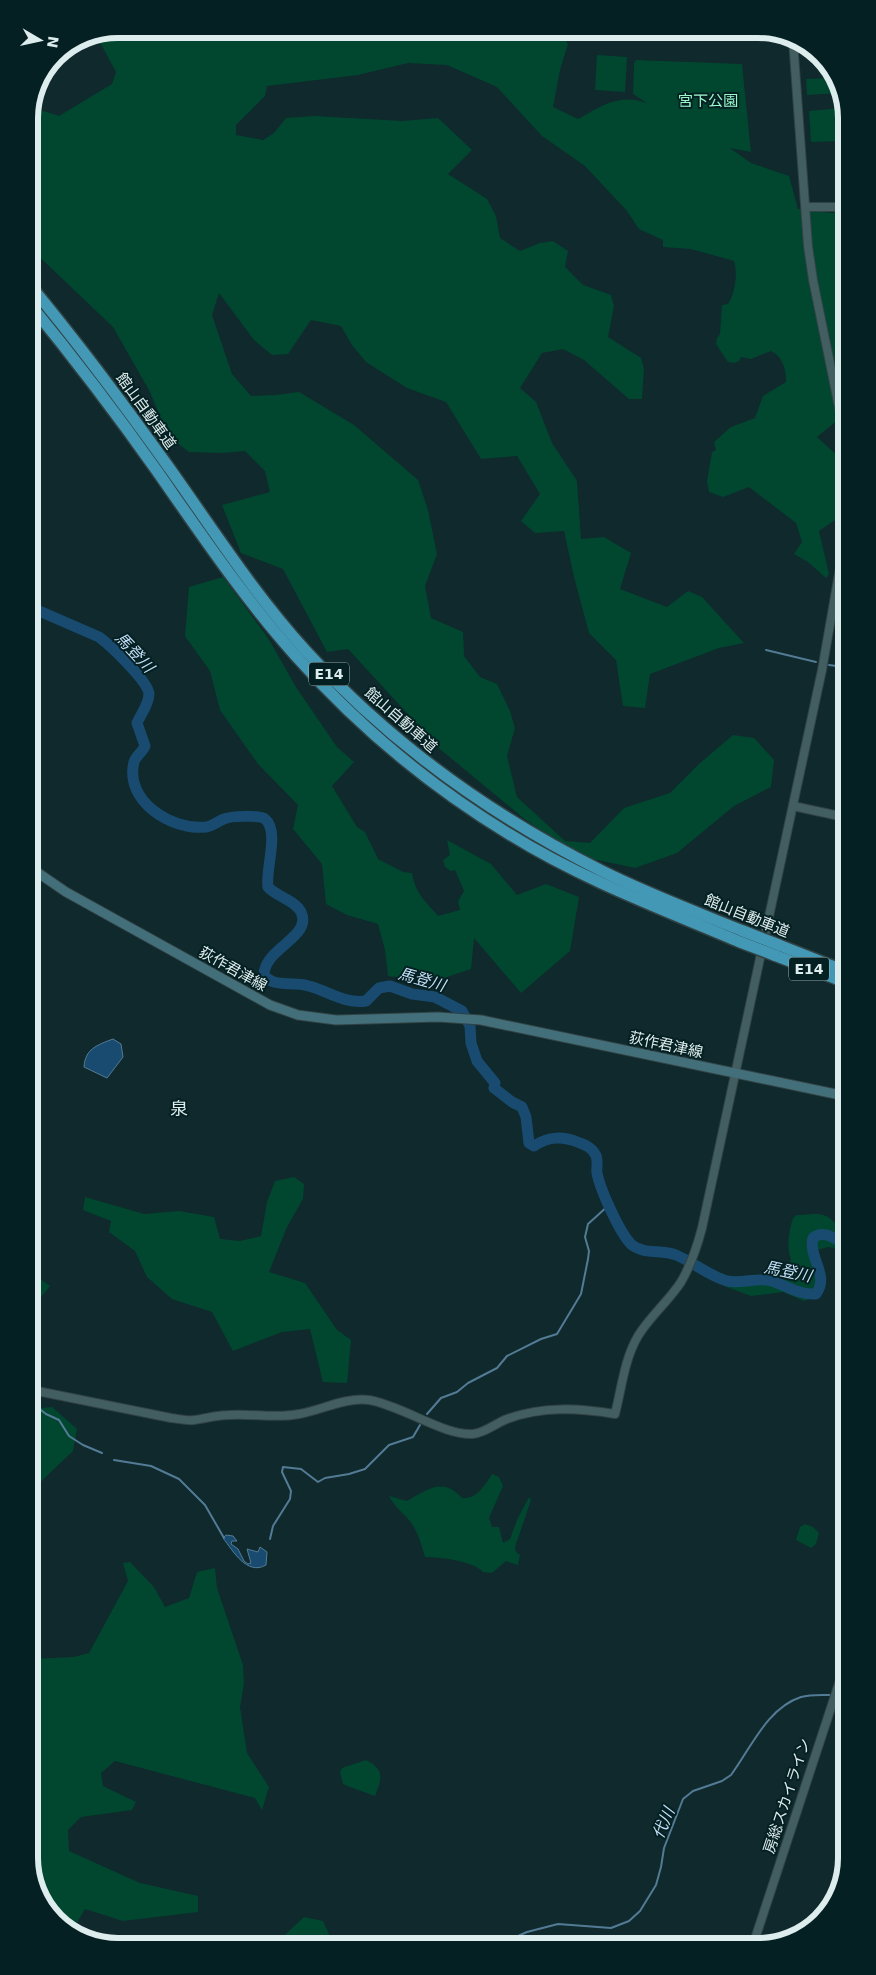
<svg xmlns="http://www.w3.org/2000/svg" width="876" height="1975" font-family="'DejaVu Sans','Noto Sans JP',sans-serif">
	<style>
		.green { fill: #01472f }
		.water { fill: #184b6f; stroke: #537b95 }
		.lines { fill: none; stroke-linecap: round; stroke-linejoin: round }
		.stream { stroke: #537b95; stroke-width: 2 }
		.river { stroke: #184b6f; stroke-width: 11 }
		.tertiary-casing { stroke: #314244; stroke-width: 10 }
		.secondary-casing { stroke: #314244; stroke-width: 11 }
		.motorway-casing { stroke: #314244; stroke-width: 14 }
		.tertiary { stroke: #435e60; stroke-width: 8 }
		.secondary { stroke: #436f7a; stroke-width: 9 }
		.motorway { stroke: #4398b5; stroke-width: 11 }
		.motorway-bridge-casing { stroke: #314244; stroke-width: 14; stroke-linecap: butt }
		.motorway-bridge { stroke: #4398b5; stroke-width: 11 }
		.labels { text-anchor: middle; stroke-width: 4; stroke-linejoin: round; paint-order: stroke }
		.shield { fill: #052022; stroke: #9cafb0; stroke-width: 1 }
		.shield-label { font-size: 14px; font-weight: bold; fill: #ddeced }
		.park-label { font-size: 15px; fill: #99f7ca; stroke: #052022 }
		.street-label { font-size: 15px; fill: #ddeced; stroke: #052022 }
		.water-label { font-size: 16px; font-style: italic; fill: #c3dff7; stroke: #052022 }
		.quarter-label { font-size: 18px; fill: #ddeced; stroke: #052022 }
		.rim { fill: none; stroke: #ddeced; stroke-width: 6 }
	</style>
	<rect width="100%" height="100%" fill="#0f292c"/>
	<g class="green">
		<path d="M 118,29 L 559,30 L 568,44 L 560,70 L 553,107 L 578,119 C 602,106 618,93 647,103 L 633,94 L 634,63 L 636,60 L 742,64 L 751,152 L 730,148 L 751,163 L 789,176 L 798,209 L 831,213 L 843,212 L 843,416 L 817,437 L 843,461 L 844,501 L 841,516 L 819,531 L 829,574 L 826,578 L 808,562 L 794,554 L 802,542 L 796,523 L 749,487 L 723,497 L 709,492 L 707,481 L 712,452 L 716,450 L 714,442 L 731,427 L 755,418 L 763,396 L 786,382 C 786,369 783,357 771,351 L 751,359 L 741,357 L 739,361 L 734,363 L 728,362 L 716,344 L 717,338 L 720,334 L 722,305 L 728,304 C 735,293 738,274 734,261 L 691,249 L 663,247 L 663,240 L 639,229 L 627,211 L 585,166 L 542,136 L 497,87 L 447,65 L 408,63 L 358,75 L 267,86 L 265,96 L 236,125 L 236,135 L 263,140 L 274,133 L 286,118 L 315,116 L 402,121 L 438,118 L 472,150 L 448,174 L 487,199 L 496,216 L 500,238 L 520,251 L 540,243 L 553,241 L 568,251 L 565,267 L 583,285 L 611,295 L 614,306 L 608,337 L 641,358 L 644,369 L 642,399 L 629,399 L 584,360 L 563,349 L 542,353 L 520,388 L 536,402 L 552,443 L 577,481 L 581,539 L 604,537 L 631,553 L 620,589 L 667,607 L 688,591 L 702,597 L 744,643 L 719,648 L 650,674 L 645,708 L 623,706 L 616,660 L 589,633 L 574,577 L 564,531 L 535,533 L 521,521 L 540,494 L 517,456 L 481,459 L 446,402 L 407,388 L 366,362 L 352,345 L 341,326 L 311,320 L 288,354 L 272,355 L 254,340 L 219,293 L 212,315 L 232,374 L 251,396 L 276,395 L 299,392 L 354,425 L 418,480 L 428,510 L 437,554 L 425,586 L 431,618 L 463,632 L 464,656 L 480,677 L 497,684 L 510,711 L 515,728 L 507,756 L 517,797 L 565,841 L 590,843 L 624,808 L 670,793 L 699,764 L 733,735 L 754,738 L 774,760 L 771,787 L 734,806 L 677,853 L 635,868 L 583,857 L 527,821 L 441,750 L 348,649 L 327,652 L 283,569 L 241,553 L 222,505 L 270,492 L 265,471 L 245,451 L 222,453 L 189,452 L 168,436 L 150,392 L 113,327 L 29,247 L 29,112 L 31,107 L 59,116 L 112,84 L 116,72 L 95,33 Z"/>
		<path d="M 597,55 L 627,57 L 625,92 L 595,90 Z"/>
		<path d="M 834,78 L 841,86 L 841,93 L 807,95 L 806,79 Z"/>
		<path d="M 842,108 L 843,141 L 811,142 L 809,111 Z"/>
		<path d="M 223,577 L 268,638 L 296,687 L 337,747 L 354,762 L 332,786 L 357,827 L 365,832 L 378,859 L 403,872 L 412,873 C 416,895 425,900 438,916 L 460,910 L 458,901 L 464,891 L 455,870 L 451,871 L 445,867 L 443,860 L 450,855 L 447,840 L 491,864 L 517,895 L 546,884 L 579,897 L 570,951 L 521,993 L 474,938 L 471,969 L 432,982 L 388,976 L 385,950 L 378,924 L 347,915 L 326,904 L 322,864 L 293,829 L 298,805 L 258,764 L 220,710 L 210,671 L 185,636 L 189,587 Z"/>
		<path d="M 294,1177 L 304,1184 L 303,1199 L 287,1227 L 269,1272 L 305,1283 L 337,1330 L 351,1340 L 347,1383 L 323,1382 L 310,1329 L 282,1332 L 233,1351 L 212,1312 L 172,1299 L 147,1277 L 135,1251 L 109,1232 L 111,1221 L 83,1210 L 85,1197 L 144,1214 L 179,1211 L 214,1217 L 220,1239 L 240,1241 L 261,1236 L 267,1202 L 275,1181 Z"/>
		<path d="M 797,1215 C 806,1215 818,1212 826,1216 C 831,1218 840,1228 846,1232 L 846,1250 L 828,1247 L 817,1250 L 825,1283 L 818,1295 L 804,1301 L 783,1292 L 751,1296 L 724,1286 L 761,1283 L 785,1272 L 791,1259 C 786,1247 789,1230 793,1218 Z"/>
		<path d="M 32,1273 L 50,1286 L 32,1308 Z"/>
		<path d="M 52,1407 L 77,1429 L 73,1451 L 33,1489 L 32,1409 Z"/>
		<path d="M 492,1474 L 499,1477 L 503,1486 L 489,1518 L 492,1527 L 499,1527 L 503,1543 L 510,1539 L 517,1520 L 529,1497 L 531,1500 L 515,1547 L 516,1552 L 520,1555 L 518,1565 L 506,1561 L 492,1573 L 483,1572 C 474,1561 439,1557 425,1557 C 421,1544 418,1531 409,1520 C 402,1512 394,1506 389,1496 L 407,1501 C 428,1489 443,1477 462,1498 C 476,1500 485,1485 492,1474 Z"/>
		<path d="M 805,1524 L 813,1527 L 819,1533 L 816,1544 L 811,1548 L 796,1540 L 800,1527 Z"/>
		<path d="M 130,1562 L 154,1587 L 165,1607 L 189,1598 L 197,1572 L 215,1568 L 217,1588 L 243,1665 L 244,1683 L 240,1707 L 247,1753 L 269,1787 L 262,1810 L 255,1798 L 115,1761 L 101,1773 L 103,1786 L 136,1802 L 132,1810 L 81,1817 L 68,1830 L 69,1851 L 140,1883 L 198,1896 L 198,1912 L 123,1921 L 85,1909 L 75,1926 L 88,1937 L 64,1928 L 34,1886 L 33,1659 L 74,1657 L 89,1653 L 128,1581 L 123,1563 Z"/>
		<path d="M 366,1760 C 385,1770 382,1778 375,1796 L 347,1786 L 343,1784 L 340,1772 L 342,1768 Z"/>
		<path d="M 304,1917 L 323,1921 L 332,1941 L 331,1945 L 274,1945 Z"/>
	</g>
	<g class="water">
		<path d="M 113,1039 L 121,1044 L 123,1057 L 107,1078 L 84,1067 C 85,1049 97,1045 113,1039 Z"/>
		<path d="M 226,1535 L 233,1536 L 237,1541 L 232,1541 L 231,1544 L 238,1549 L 244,1561 L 248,1564 L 251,1563 L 247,1549 L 258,1552 L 260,1547 L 267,1552 L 266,1565 C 247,1576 233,1551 223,1538 Z"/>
	</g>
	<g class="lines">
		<g class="stream">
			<path d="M 766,650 L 816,662"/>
			<path d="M 829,665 L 844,667"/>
			<path d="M 32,1403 L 46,1414 L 59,1420 L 69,1436 L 83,1445 L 102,1453"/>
			<path d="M 427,1414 L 441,1398 L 457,1392 L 468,1383 L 497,1368 L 507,1356 L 541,1339 L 557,1334 L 581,1294 L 588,1259 L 589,1251 L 585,1237 L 588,1224 L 609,1205"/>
			<path d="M 114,1460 L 151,1466 L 179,1479 L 205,1505 L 224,1538"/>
			<path d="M 270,1539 L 273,1526 L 290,1499 L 291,1491 L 282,1472 L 283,1467 L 301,1469 L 318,1482 L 325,1478 L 349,1474 L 365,1469 L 389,1445 L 413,1437 L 420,1425"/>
			<path d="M 837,1695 L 847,1694"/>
			<path d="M 502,1943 L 527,1932 L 558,1924 L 611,1928 L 629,1921 L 640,1911 L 656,1885 L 661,1867 L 664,1848 L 683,1799 L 693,1791 L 722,1781 L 731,1775 C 751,1748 767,1708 801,1697 C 811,1694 822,1695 832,1695"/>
		</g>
		<path class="river" d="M 30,607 L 99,637 C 110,645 148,681 149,694 C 149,704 141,714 137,723 L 145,746 C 143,752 136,755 134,762 C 124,801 172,831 206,827 C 213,826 218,821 224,819 C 230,816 260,815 265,819 C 280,831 265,870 268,887 C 277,897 295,900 301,912 C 313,937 264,948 264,975 C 271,985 284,983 296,984 C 320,984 340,1005 366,1001 L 379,988 L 390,986 L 412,994 L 435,997 L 462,1011 L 470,1026 L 471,1043 L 477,1061 L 495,1083 L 494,1088 L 512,1102 L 522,1107 L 526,1117 L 529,1143 L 534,1146 C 549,1136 563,1136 580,1143 C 586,1145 592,1148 595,1154 C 599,1159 596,1167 597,1173 C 600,1189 620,1234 632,1245 C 645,1255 661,1249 676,1255 C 693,1262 709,1276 727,1281 C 742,1284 758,1277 772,1281 C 787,1286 799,1295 816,1294 C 830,1275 808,1258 813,1238 C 823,1229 835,1239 846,1244"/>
		<defs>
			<g id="tertiary">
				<path d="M 793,40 L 808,246 L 813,280 L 843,427"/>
				<path d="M 806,207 L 843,207"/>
				<path d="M 793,806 L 844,817"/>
				<path d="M 32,1390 L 171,1418 C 179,1419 187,1421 194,1420 C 205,1419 216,1415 228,1415 C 252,1413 275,1419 299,1414 C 322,1410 345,1397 369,1400 C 401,1405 444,1436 473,1434 C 485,1433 496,1423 507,1419 C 543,1406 578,1408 615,1414 C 622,1387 624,1360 638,1336 C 650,1316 668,1302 681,1282 C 691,1265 697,1247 702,1228 L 822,670 L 844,545"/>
				<path d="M 754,1942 L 847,1659"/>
			</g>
			<path id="secondary" d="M 31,868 L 66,892 L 270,1005 L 298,1015 L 336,1020 L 438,1017 L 481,1020 L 845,1096"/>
			<g id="motorway">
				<path d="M 29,284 C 79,344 125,406 170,469 C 214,531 255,595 306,651 C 391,744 490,815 602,871 C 648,894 696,912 743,931"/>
				<path d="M 29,303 C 74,358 116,413 157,471 C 201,534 244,598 295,655 C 357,725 430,786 509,834 C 581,879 662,909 740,942"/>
				<path d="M 779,945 L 845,971"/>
				<path d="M 774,955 L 845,982"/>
			</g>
		</defs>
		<use href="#tertiary" class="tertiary-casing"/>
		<use href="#secondary" class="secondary-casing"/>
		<use href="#motorway" class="motorway-casing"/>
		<use href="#tertiary" class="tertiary"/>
		<use href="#secondary" class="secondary"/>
		<use href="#motorway" class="motorway"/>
		<defs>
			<g id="motorway-bridge">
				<path d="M 743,931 L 779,945"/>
				<path d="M 740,942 L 774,955"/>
			</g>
		</defs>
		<use href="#motorway-bridge" class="motorway-bridge-casing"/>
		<use href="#motorway-bridge" class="motorway-bridge"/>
	</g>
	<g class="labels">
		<g class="shield">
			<rect x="309" y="662.5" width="40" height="23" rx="4"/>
			<rect x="789" y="957.5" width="40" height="23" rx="4"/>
		</g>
		<g class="shield-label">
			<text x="329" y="679">E14</text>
			<text x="809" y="974">E14</text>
		</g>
		<g class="park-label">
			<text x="708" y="106">宮下公園</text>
		</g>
		<g class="street-label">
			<text transform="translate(146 411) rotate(54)" y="5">館山自動車道</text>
			<text transform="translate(401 720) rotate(41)" y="5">館山自動車道</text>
			<text transform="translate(747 916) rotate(22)" y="5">館山自動車道</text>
			<text transform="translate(233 969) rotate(29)" y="5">荻作君津線</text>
			<text transform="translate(666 1045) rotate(12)" y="5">荻作君津線</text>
			<text transform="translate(787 1796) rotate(-72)" y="5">房総スカイライン</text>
		</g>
		<g class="water-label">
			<text transform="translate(135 652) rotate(47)" y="6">馬登川</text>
			<text transform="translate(422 979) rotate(16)" y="6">馬登川</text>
			<text transform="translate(788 1271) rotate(12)" y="6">馬登川</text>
			<text transform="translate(663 1823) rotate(-67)" y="6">代川</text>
		</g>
		<g class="quarter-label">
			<text x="179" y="1115">泉</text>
		</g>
	</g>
	<path d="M0 0H876V1975H0ZM118 38H758A80 80 0 0 1 838 118V1858A80 80 0 0 1 758 1938H118A80 80 0 0 1 38 1858V118A80 80 0 0 1 118 38Z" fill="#052022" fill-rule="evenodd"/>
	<path class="rim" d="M118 38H758A80 80 0 0 1 838 118V1858A80 80 0 0 1 758 1938H118A80 80 0 0 1 38 1858V118A80 80 0 0 1 118 38Z"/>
	<g transform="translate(40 40) rotate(99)" stroke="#052022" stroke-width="4" paint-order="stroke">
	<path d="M0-4L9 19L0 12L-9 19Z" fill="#ddeced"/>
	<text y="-8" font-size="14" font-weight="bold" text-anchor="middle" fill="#ddeced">N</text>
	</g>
</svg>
